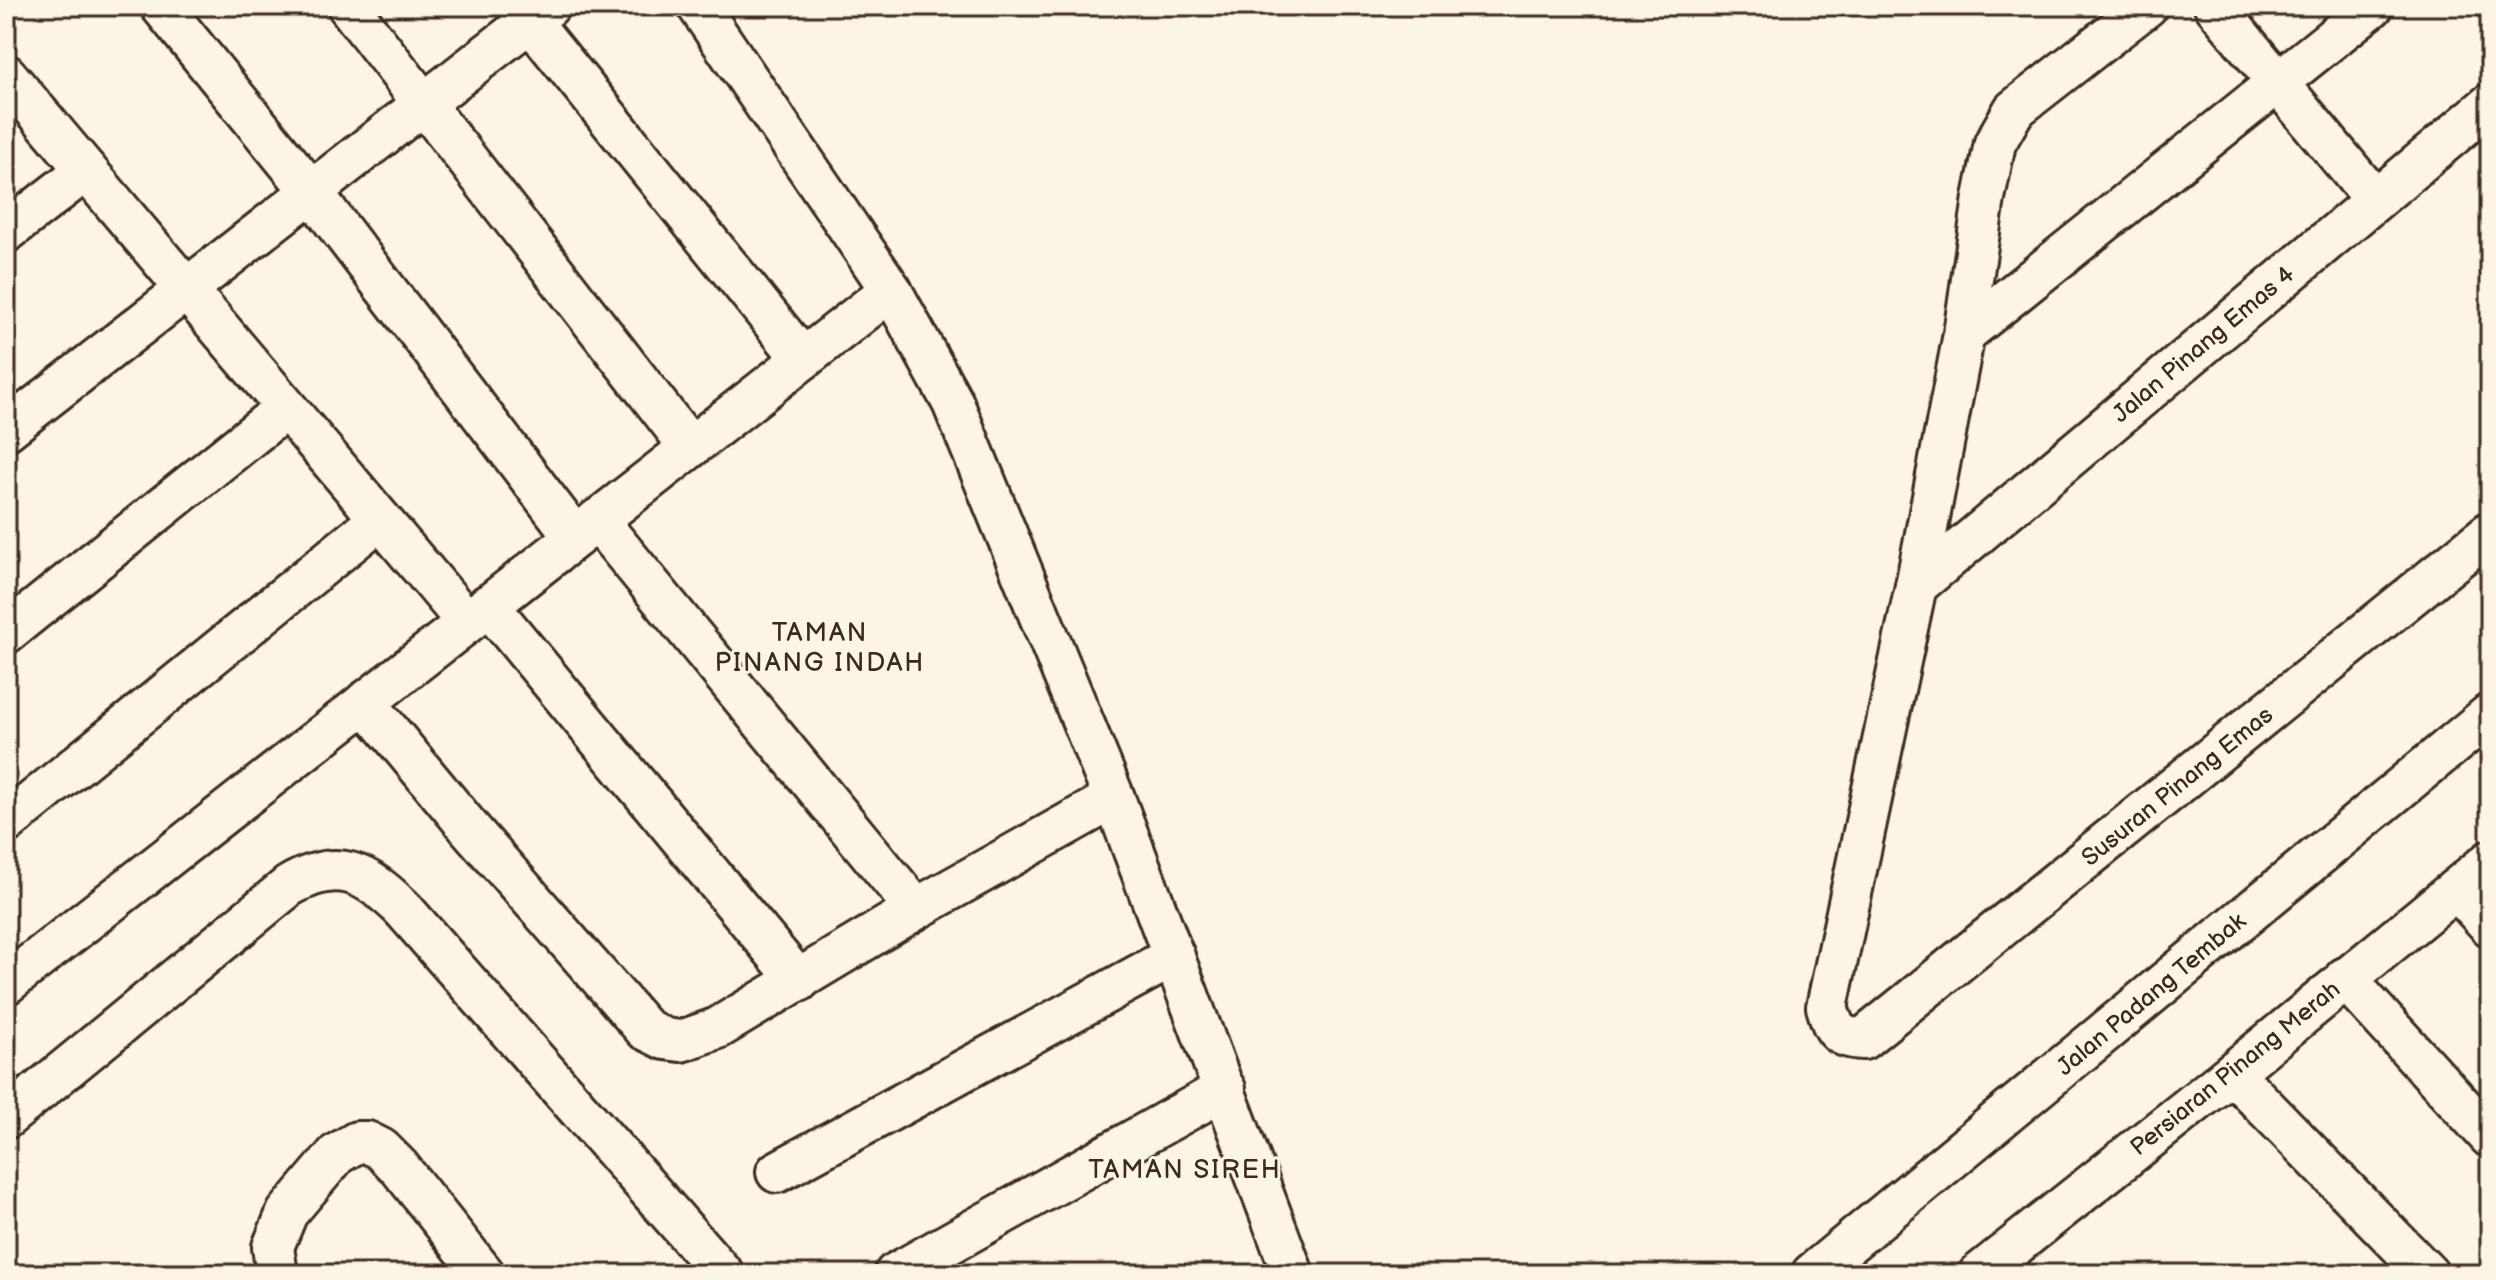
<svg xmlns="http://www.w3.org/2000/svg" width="2496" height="1280" font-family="'Balsamiq Sans',sans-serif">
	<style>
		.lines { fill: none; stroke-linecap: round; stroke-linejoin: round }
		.minor-casing { stroke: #3b2a1e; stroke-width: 46 }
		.minor { stroke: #fcf5e5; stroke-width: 40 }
		.labels { text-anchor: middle; stroke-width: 6; stroke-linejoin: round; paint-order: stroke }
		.street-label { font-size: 24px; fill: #3b2a1e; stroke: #fcf5e5 }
		.neighbourhood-label { font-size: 26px; letter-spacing: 2px; fill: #3b2a1e; stroke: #fcf5e5 }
	</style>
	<rect width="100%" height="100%" fill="#fcf5e5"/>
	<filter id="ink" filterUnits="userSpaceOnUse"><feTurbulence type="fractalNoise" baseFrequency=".0125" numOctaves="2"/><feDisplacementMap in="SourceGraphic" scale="16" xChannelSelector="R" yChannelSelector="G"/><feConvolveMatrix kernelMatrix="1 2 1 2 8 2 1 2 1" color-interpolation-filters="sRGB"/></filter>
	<g filter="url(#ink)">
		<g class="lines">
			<defs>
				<g id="minor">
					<path d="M 161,6 L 311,191 L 575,537"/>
					<path d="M 348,6 L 690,447"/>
					<path d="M 518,6 L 803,359"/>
					<path d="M 698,6 L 891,290 L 953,403 L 1114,798 L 1293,1274"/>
					<path d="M 2147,6 L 2014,110 L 1995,143 L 1984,198 L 1964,334 L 1916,586 L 1827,1007 C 1834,1030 1837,1038 1863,1039 L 2490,532"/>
					<path d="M 2215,6 L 2375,200"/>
					<path d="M 6,75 L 467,622"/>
					<path d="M 6,232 L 86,170"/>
					<path d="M 1964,334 L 2373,6"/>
					<path d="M 6,430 L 549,6"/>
					<path d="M 597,520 L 916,909"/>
					<path d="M 1916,586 L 2490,104"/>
					<path d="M 488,605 L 799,981"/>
					<path d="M 6,633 L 286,408"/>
					<path d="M 365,702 L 470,829 L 645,1029 L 665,1039 L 681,1041 L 718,1028 L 916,909 L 1114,798"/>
					<path d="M 6,823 L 380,519"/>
					<path d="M 2456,889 L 2490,926"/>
					<path d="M 2345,978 L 2490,1137"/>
					<path d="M 6,984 L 891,290"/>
					<path d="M 2232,1073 L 2428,1274"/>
					<path d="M 6,1118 L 289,886 C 338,857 366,873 403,909 L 723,1274"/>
					<path d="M 777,1172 L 1174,956"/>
					<path d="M 277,1274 L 273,1247 L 287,1213 L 337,1154 L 357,1142 L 367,1142 L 381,1149 L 399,1167 L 484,1274"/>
					<path d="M 895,1274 L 1225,1089"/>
					<path d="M 1812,1274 L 2490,714"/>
					<path d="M 1979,1274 L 2232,1073 L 2490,861"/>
				</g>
			</defs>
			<use href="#minor" class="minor-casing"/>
			<use href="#minor" class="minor"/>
		</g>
	</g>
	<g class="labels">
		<g class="street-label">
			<text transform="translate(2203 344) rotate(-40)" y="8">Jalan Pinang Emas 4</text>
			<text transform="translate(2177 786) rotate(-39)" y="8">Susuran Pinang Emas</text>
			<text transform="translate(2151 994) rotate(-40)" y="8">Jalan Padang Tembak</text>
			<text transform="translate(2235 1068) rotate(-39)" y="8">Persiaran Pinang Merah</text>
		</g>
		<g class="neighbourhood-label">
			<text x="820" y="641">TAMAN<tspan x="820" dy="30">PINANG INDAH</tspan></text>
			<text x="1185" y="1178">TAMAN SIREH</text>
		</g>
	</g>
	<rect width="2496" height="1280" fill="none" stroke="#fcf5e5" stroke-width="32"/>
	<rect x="16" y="16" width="2464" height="1248" fill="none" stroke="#3b2a1e" stroke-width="3" filter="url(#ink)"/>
</svg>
